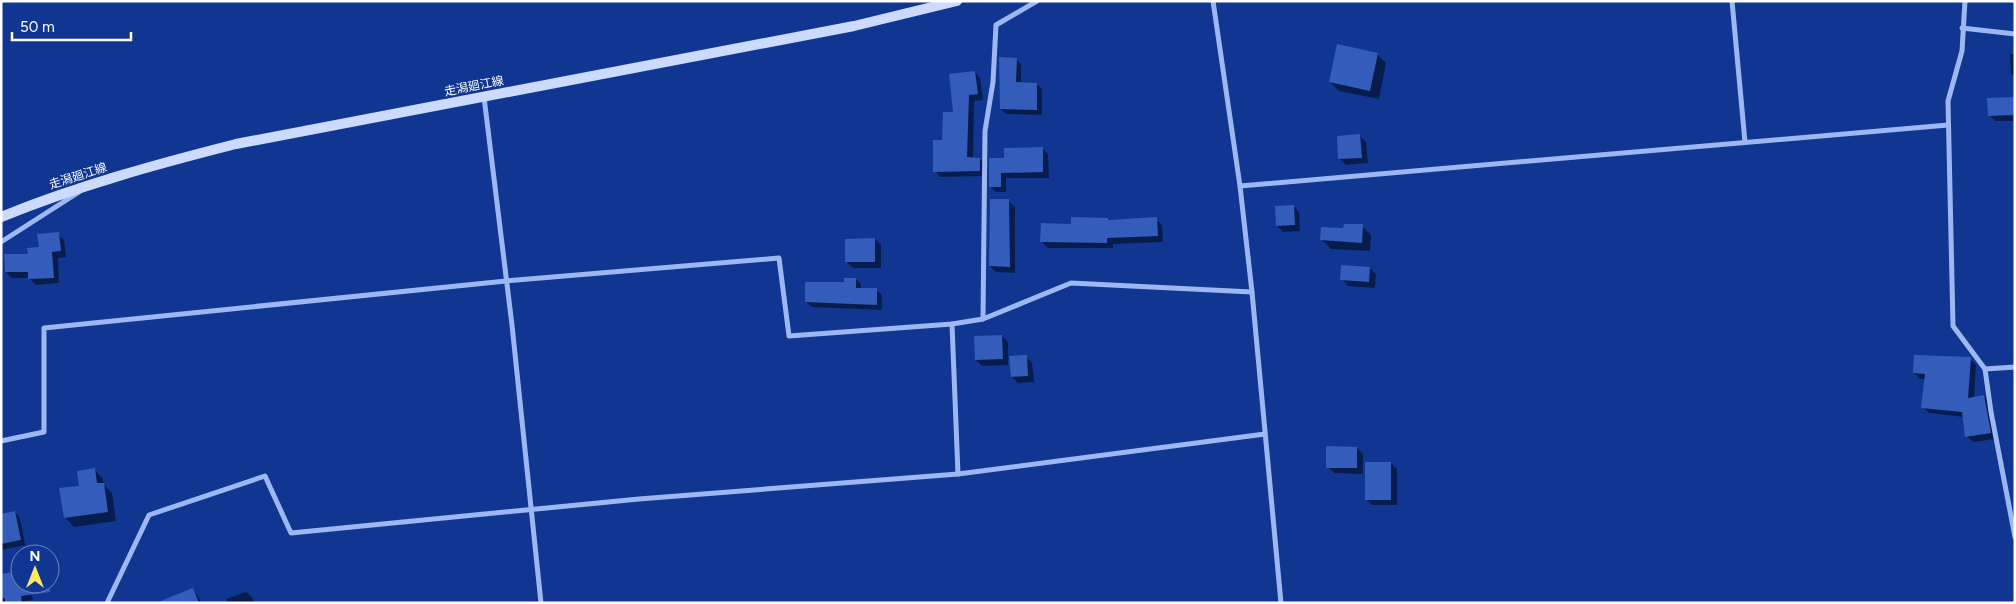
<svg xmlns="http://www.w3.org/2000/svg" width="2016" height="604" font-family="Figtree,'Noto Sans JP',sans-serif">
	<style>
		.shadow { fill: #0007 }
		.building { fill: #345cba }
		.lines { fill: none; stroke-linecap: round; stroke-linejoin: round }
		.street { stroke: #9db7f3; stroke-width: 5 }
		.secondary { stroke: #ccdafd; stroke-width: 10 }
		.labels { text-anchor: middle; stroke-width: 4; stroke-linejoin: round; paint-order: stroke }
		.street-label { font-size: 12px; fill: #fff; stroke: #113692 }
	</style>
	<rect width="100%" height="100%" fill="#113692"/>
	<g class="shadow">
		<path d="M 1377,54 L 1386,63 L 1379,99 L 1339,91 L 1330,82 Z"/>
		<path d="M 2010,54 L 2015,54 L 2015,78 L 2011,74 Z"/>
		<path d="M 1016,59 L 1021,64 L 1021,84 L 1037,84 L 1042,89 L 1042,115 L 1006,114 L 1001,109 Z"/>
		<path d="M 975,72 L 980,78 L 983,100 L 974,101 L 973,159 L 980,159 L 986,165 L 985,176 L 940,177 L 935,171 L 943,141 Z"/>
		<path d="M 2015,98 L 2015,121 L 1995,121 L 1989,115 Z"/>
		<path d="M 1360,136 L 1366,142 L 1368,163 L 1346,165 L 1340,159 Z"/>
		<path d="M 1042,148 L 1048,154 L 1049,178 L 1006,178 L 1006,192 L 996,192 L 990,186 L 1006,159 Z"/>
		<path d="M 1008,201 L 1015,207 L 1015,273 L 996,272 L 990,266 Z"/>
		<path d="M 1293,206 L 1299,212 L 1300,231 L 1283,232 L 1277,226 Z"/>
		<path d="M 1108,219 L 1109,221 L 1156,219 L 1162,225 L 1163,242 L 1113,244 L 1113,248 L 1048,248 L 1042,242 L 1072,225 Z"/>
		<path d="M 1362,226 L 1371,235 L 1370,251 L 1331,249 L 1322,240 L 1344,230 Z"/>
		<path d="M 58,234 L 64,240 L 66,257 L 58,258 L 59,283 L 36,285 L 29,278 L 12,278 L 6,272 Z"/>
		<path d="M 875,239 L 881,245 L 881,268 L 853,268 L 847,262 Z"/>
		<path d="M 1370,268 L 1376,274 L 1375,288 L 1348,286 L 1342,279 Z"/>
		<path d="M 856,279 L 861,284 L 861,290 L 876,290 L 882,295 L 882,310 L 812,307 L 806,302 Z"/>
		<path d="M 1002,336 L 1008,342 L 1008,358 L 1026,357 L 1032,363 L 1034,382 L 1018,383 L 1012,377 L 1011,359 L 1008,359 L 1008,365 L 982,366 L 976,360 Z"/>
		<path d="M 1970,359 L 1976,365 L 1974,398 L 1984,396 L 1990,403 L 1996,439 L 1973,442 L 1967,436 L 1964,417 L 1929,413 L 1923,407 L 1926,379 L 1920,379 L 1914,373 Z"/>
		<path d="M 1357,448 L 1363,454 L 1363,474 L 1334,473 L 1328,467 Z"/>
		<path d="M 1391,463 L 1397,469 L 1397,505 L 1372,505 L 1366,499 Z"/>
		<path d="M 94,469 L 103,479 L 104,485 L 112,493 L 116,521 L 74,527 L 65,517 L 80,487 Z"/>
		<path d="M 15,512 L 20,518 L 25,545 L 1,550 L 1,515 Z"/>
		<path d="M 20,573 L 20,584 L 33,584 L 30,589 L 33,600 L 25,601 L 26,603 L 1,603 L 1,575 Z"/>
		<path d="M 193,590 L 198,596 L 201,603 L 167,603 Z"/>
		<path d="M 246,592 L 252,597 L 254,603 L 228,603 L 226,599 Z"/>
	</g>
	<g class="building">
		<path d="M 1337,44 L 1378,53 L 1370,91 L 1329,82 Z"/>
		<path d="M 999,57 L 1017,58 L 1016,82 L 1037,83 L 1037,110 L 1000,109 Z"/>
		<path d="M 975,71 L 978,94 L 969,95 L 967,157 L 980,158 L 980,171 L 933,172 L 933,140 L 942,140 L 943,112 L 953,112 L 949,74 Z"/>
		<path d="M 2015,97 L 2015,115 L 1988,116 L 1987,98 Z"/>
		<path d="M 1360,134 L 1362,158 L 1338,159 L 1337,136 Z"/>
		<path d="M 1043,147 L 1043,172 L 1001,173 L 1001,187 L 989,187 L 989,158 L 1004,158 L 1004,148 Z"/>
		<path d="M 990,199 L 1009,199 L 1010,267 L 989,266 Z"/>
		<path d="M 1294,205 L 1295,225 L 1276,226 L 1275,206 Z"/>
		<path d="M 1071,217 L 1108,218 L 1108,220 L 1157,217 L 1158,236 L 1107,238 L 1107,243 L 1040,242 L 1041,223 L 1071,224 Z"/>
		<path d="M 1344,224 L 1363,224 L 1362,243 L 1320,240 L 1321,227 L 1343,228 Z"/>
		<path d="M 59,232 L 61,251 L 52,252 L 54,278 L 28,279 L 28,272 L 5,272 L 4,254 L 28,254 L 27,248 L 39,247 L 37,234 Z"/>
		<path d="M 875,238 L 875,262 L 845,262 L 845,239 Z"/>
		<path d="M 1341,265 L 1370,267 L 1369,282 L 1340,280 Z"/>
		<path d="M 844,278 L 856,278 L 856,288 L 877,288 L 877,305 L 805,302 L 805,282 L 844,282 Z"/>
		<path d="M 1002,335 L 1003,359 L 975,360 L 974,336 Z"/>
		<path d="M 1027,355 L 1028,376 L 1011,377 L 1009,356 Z"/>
		<path d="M 1914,355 L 1971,357 L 1968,398 L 1984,395 L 1991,433 L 1965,437 L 1962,412 L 1921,408 L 1925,374 L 1913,373 Z"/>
		<path d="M 1326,446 L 1357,447 L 1357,468 L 1326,468 Z"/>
		<rect x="1365" y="462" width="26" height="38"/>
		<path d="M 95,468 L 97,483 L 104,483 L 108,512 L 64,518 L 59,488 L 79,486 L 77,471 Z"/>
		<path d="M 15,511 L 21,540 L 1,544 L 1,514 Z"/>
		<path d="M 20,571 L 20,584 L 49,584 L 50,592 L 21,596 L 22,603 L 5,603 L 5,598 L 1,599 L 1,574 Z"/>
		<path d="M 193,588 L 199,603 L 158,603 L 158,602 Z"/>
	</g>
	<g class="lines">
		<g class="street">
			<path d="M 1213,1 L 1240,186 L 1252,292 L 1281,603"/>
			<path d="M 1732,1 L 1745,142"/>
			<path d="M 1965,1 L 1962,51 L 1948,101 L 1953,326 L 1985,369 L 1991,412 L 2015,537"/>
			<path d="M 1962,28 L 2015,34"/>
			<path d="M 484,97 L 512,325 L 541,603"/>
			<path d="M 1240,186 L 1948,125"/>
			<path d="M 1,242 L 79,192"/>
			<path d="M 983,319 L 985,131 L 993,82 L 996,25 L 1037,1"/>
			<path d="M 952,324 L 958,474"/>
			<path d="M 1985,369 L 2015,367"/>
			<path d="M 1,441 L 44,432 L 44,328 L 506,281 L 779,258 L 789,336 L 952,324 L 983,319 L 1071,283 L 1252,292"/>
			<path d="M 107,603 L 149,515 L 265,476 L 291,533 L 639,499 L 958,474 L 1265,434"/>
		</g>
		<path class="secondary" d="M 1,217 C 77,186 157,164 236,144 L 854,26 L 957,1"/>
	</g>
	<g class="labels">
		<g class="street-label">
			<text transform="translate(474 86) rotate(-11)" y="4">走潟廻江線</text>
			<text transform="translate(78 176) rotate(-18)" y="4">走潟廻江線</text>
		</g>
	</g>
	<rect width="2016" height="604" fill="none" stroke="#ffffff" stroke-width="5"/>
	<g transform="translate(35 569)"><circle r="24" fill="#113692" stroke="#7086be"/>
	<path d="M0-4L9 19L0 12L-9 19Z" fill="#ffe85f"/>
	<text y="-8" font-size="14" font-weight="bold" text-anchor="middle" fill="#ffffff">N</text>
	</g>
	<path d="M12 32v8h119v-8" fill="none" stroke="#ffffff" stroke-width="2.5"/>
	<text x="20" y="32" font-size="15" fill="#ffffff" stroke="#113692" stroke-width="4" paint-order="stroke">50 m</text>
</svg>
